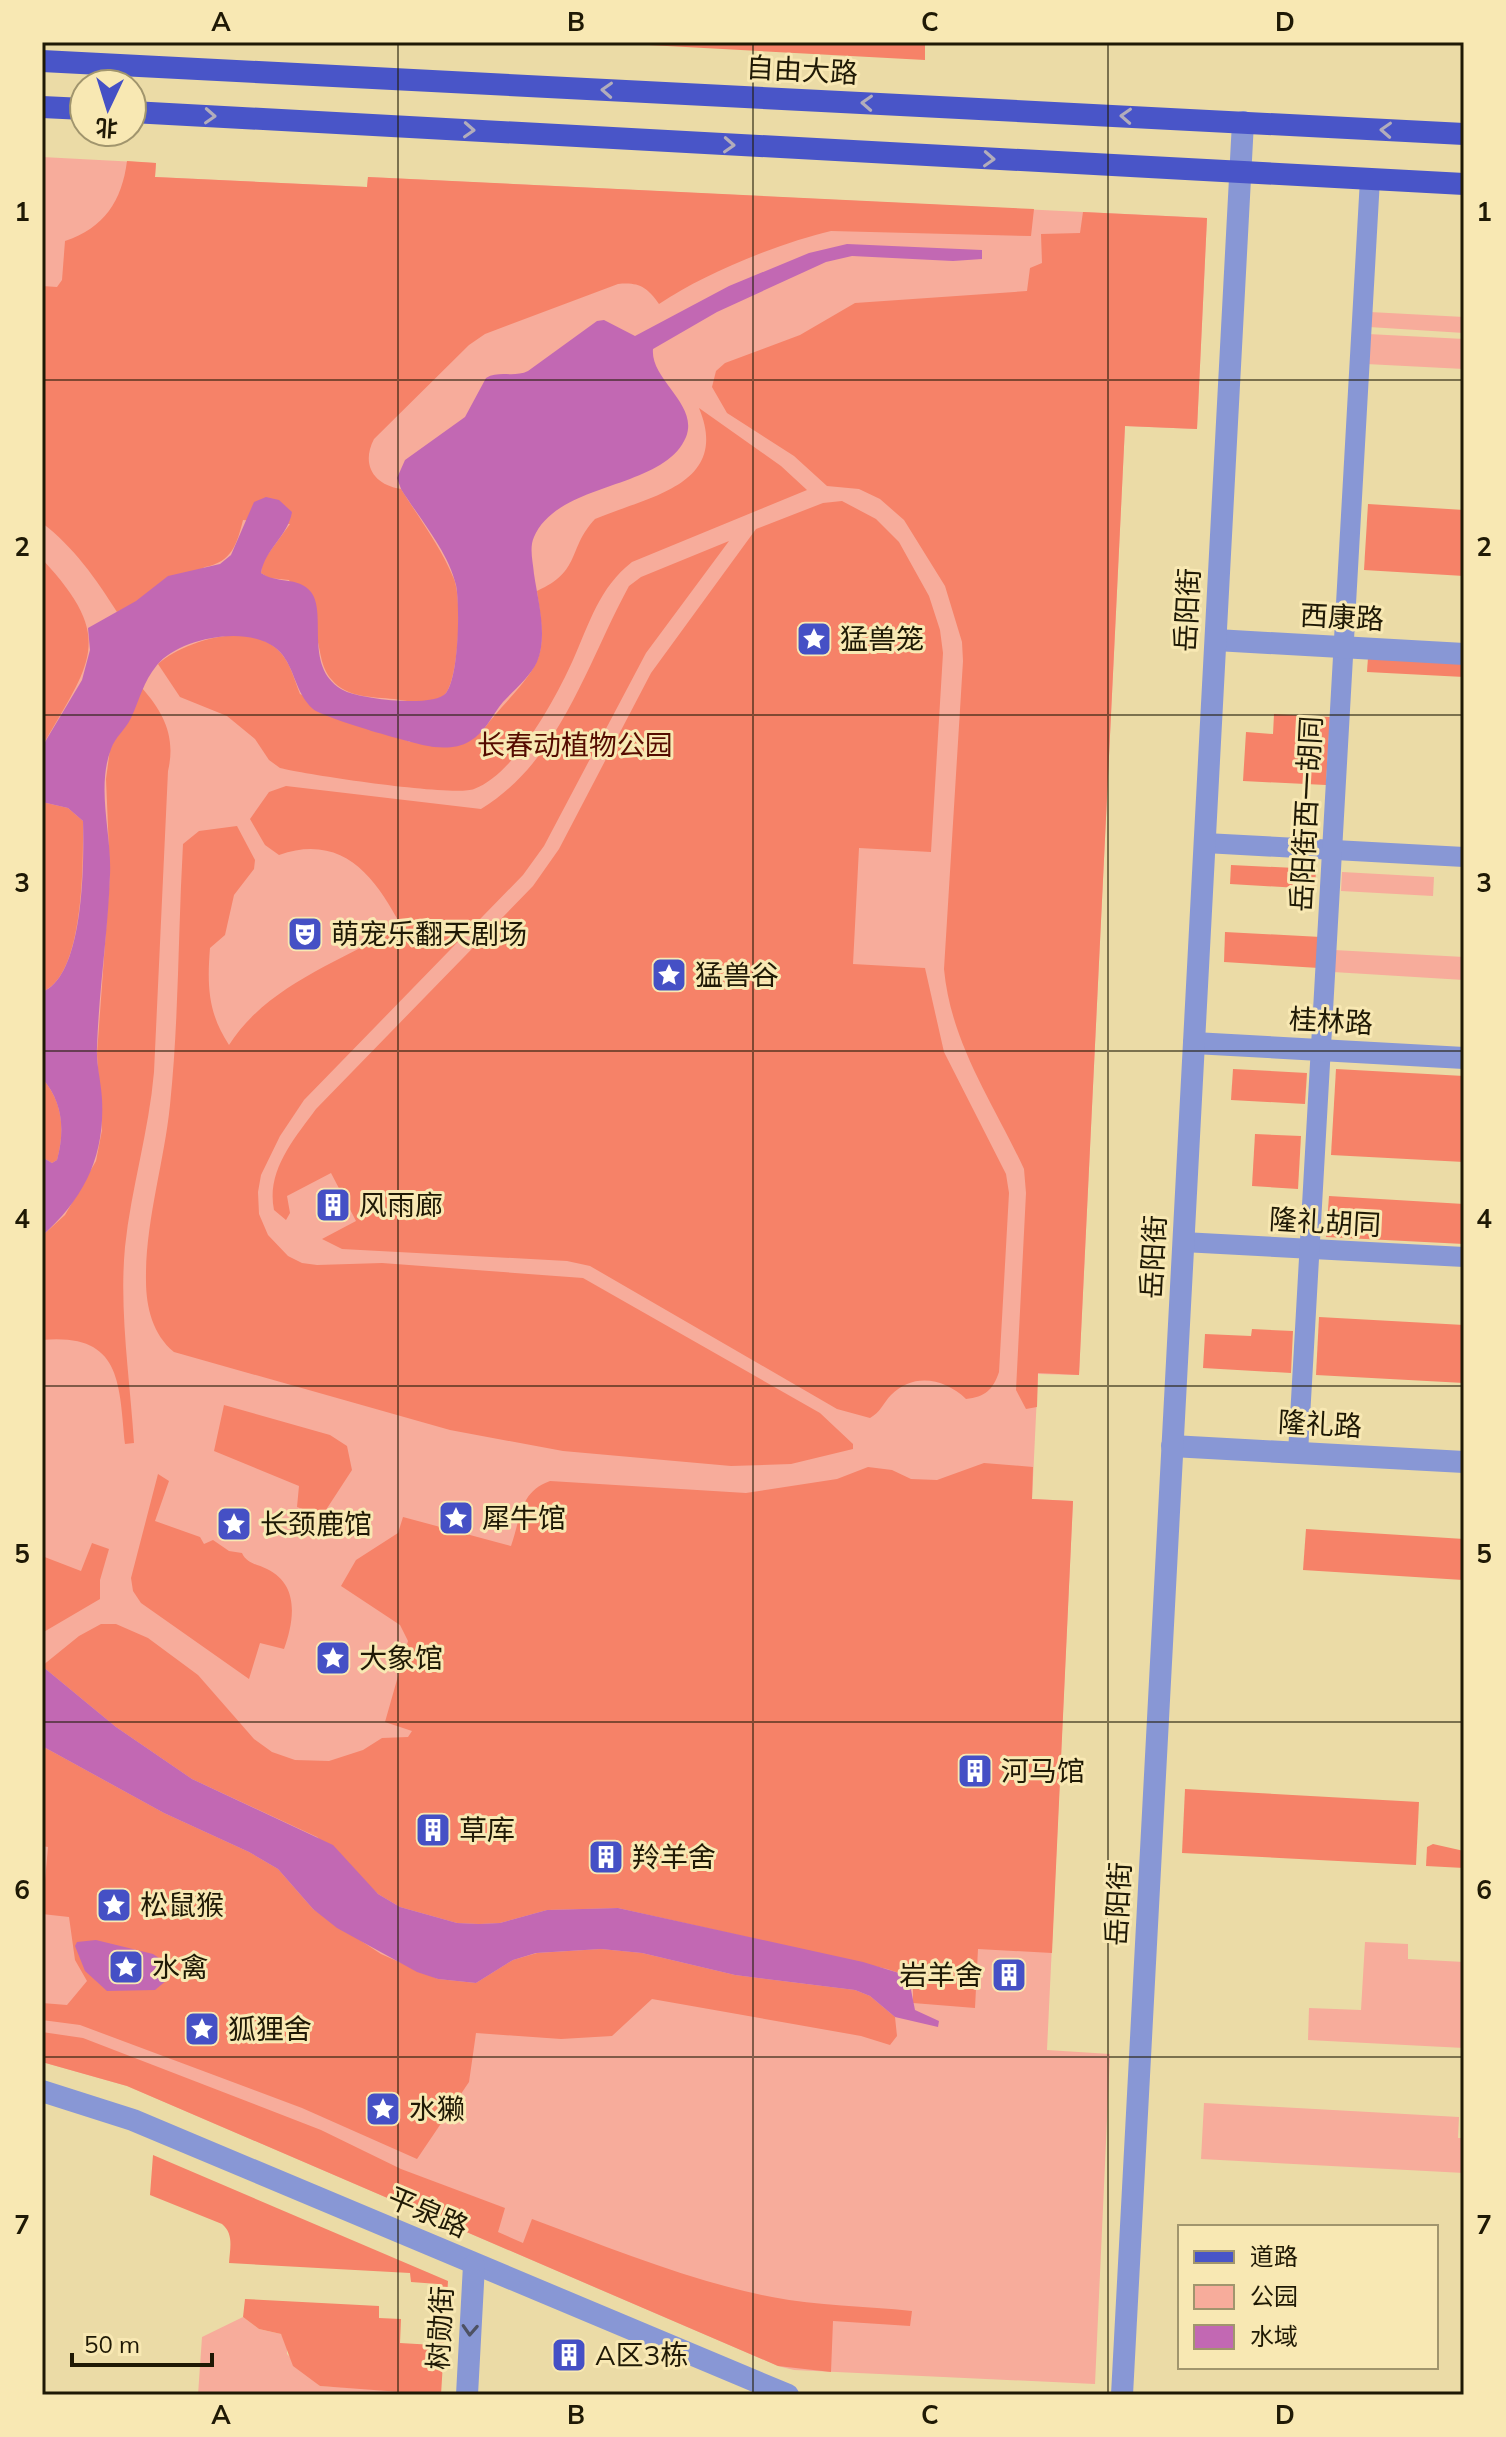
<svg xmlns="http://www.w3.org/2000/svg" width="1506" height="2437" font-family="Mulish,'Noto Sans SC',sans-serif">
	<style>
		.green { fill: #f7ac9b }
		.forest { fill: #f68268 }
		.water { fill: #c268b3 }
		.lines { fill: none; stroke-linecap: round; stroke-linejoin: round }
		.minor { stroke: #8897d5; stroke-width: 20 }
		.tertiary { stroke: #8897d5; stroke-width: 22 }
		.primary { stroke: #4955c8; stroke-width: 22 }
		.oneway { stroke: #b2adbb }
		.oneway2 { stroke: #4e5263 }
		.grid { fill: none; stroke: #1f1905; stroke-width: 2; stroke-opacity: 0.55 }
		.labels { text-anchor: middle; stroke-width: 6; stroke-linejoin: round; paint-order: stroke }
		.street-label { font-size: 28px; fill: #1f1905; stroke: #f8e8b3 }
		.poi-label { font-size: 28px; fill: #1f1905; stroke: #f8e8b3; text-anchor: start }
		.park-label { font-size: 28px; fill: #550b00; stroke: #f8e8b3 }
		.neatline { fill: none; stroke: #1f1905; stroke-width: 3 }
		.grid-label { font-size: 26px; text-anchor: middle; font-weight: bold; fill: #1f1905 }
	</style>
	<rect width="100%" height="100%" fill="#ebdba6"/>
	<g class="green">
		<path d="M 42,157 L 156,163 L 155,177 L 367,187 L 368,177 L 1207,218 L 1197,429 L 1125,426 L 1079,1375 L 1038,1374 L 1032,1499 L 1073,1501 L 1047,2050 L 1110,2054 L 1095,2384 L 794,2370 L 778,2366 L 127,2086 L 42,2062 Z"/>
		<path d="M 1370,312 L 1464,317 L 1464,333 L 1369,327 Z"/>
		<path d="M 1368,334 L 1464,339 L 1464,369 L 1366,364 Z"/>
		<path d="M 1342,872 L 1434,877 L 1433,896 L 1341,891 Z"/>
		<path d="M 1334,950 L 1464,957 L 1464,980 L 1333,972 Z"/>
		<path d="M 1365,1942 L 1408,1944 L 1408,1959 L 1464,1962 L 1464,2048 L 1308,2040 L 1309,2008 L 1361,2010 Z"/>
		<path d="M 1204,2103 L 1459,2117 L 1458,2138 L 1464,2138 L 1464,2173 L 1201,2159 Z"/>
		<path d="M 243,2317 L 259,2329 L 281,2334 L 287,2343 L 287,2354 L 320,2386 L 427,2391 L 426,2395 L 198,2395 L 202,2337 Z"/>
	</g>
	<g class="forest">
		<path d="M 593,42 L 925,42 L 925,60 Z"/>
		<path d="M 127,161 L 156,163 L 155,177 L 367,187 L 368,177 L 1034,209 L 1031,236 L 831,231 C 777,244 705,273 659,304 C 647,287 639,282 618,284 L 485,334 L 469,345 L 374,439 C 361,464 373,485 401,489 C 419,518 441,547 454,579 C 462,599 459,675 446,693 C 436,707 409,701 394,699 C 373,697 347,698 332,680 C 320,667 321,650 316,635 C 309,616 298,598 289,580 L 269,578 L 261,573 L 263,561 L 290,524 L 243,520 C 237,544 232,562 205,567 L 117,612 C 96,579 74,547 42,523 L 42,286 L 57,287 L 62,280 L 65,241 C 104,228 122,201 127,161 Z"/>
		<path d="M 1083,212 L 1207,218 L 1197,429 L 1125,426 L 1079,1375 L 1038,1373 L 1037,1407 L 1026,1409 L 1016,1390 L 1026,1193 L 1024,1169 C 993,1102 951,1044 944,969 L 963,661 L 962,642 L 945,586 L 904,520 L 880,499 L 859,489 L 827,486 L 794,456 L 727,413 L 712,387 L 716,371 L 725,363 L 800,335 L 855,303 L 1027,291 L 1030,268 L 1042,263 L 1041,234 L 1080,233 Z"/>
		<path d="M 699,408 L 781,466 L 807,490 L 632,562 C 599,588 590,622 573,660 C 556,698 515,774 474,789 C 454,797 308,775 280,768 L 269,760 L 255,739 L 227,716 L 180,697 L 158,664 C 184,641 249,621 278,650 C 290,661 294,679 300,694 L 410,742 L 481,733 C 496,711 524,686 535,665 C 547,644 540,614 537,591 C 582,571 567,549 595,519 C 649,496 731,485 699,408 Z"/>
		<path d="M 842,501 L 876,519 L 899,542 L 929,596 L 940,630 L 943,653 L 931,852 L 859,848 L 853,964 L 925,968 L 944,1052 L 1006,1174 L 1009,1193 L 999,1372 C 993,1390 985,1397 966,1399 C 945,1379 914,1372 891,1395 C 883,1403 881,1412 870,1418 L 837,1409 L 590,1266 L 567,1261 L 342,1249 L 322,1239 L 356,1221 L 331,1173 L 287,1196 L 290,1213 L 286,1220 L 274,1210 C 266,1171 294,1139 316,1109 L 533,886 L 559,849 L 651,673 L 756,529 L 823,503 Z"/>
		<path d="M 1368,504 L 1464,510 L 1464,576 L 1364,570 Z"/>
		<path d="M 729,541 L 646,653 L 544,846 L 523,875 L 304,1100 L 280,1136 L 261,1175 L 258,1192 L 259,1214 L 268,1235 L 288,1256 L 302,1263 L 317,1265 L 382,1263 L 583,1278 L 820,1413 L 853,1444 L 853,1449 L 791,1464 L 731,1466 L 563,1451 L 450,1430 L 174,1352 C 153,1335 146,1307 146,1281 C 145,1222 164,1164 170,1105 C 179,1019 178,931 183,844 L 199,831 L 237,826 L 255,860 L 254,869 L 234,895 L 225,935 L 210,948 C 207,986 208,1013 229,1045 C 267,985 342,961 401,926 C 375,876 342,833 279,855 L 265,845 L 250,819 L 269,792 L 286,786 L 481,809 C 560,761 587,663 629,586 L 641,577 Z"/>
		<path d="M 42,559 C 118,640 89,663 42,747 Z"/>
		<path d="M 1368,657 L 1464,663 L 1464,677 L 1367,672 Z"/>
		<path d="M 142,688 C 164,713 176,737 168,771 L 154,1072 C 149,1131 131,1189 125,1247 C 119,1311 130,1379 134,1443 L 125,1444 C 119,1381 121,1333 42,1340 L 42,1236 L 65,1215 L 96,1161 L 102,1130 L 97,1054 L 110,875 L 106,779 L 110,749 Z"/>
		<path d="M 1274,714 L 1330,717 L 1326,785 L 1243,781 L 1246,732 L 1273,734 Z"/>
		<path d="M 42,802 L 68,808 L 83,821 C 83,859 85,976 42,992 Z"/>
		<path d="M 1231,865 L 1316,869 L 1315,889 L 1230,884 Z"/>
		<path d="M 1225,932 L 1321,937 L 1319,968 L 1224,962 Z"/>
		<path d="M 1233,1069 L 1307,1073 L 1305,1104 L 1231,1100 Z"/>
		<path d="M 1336,1069 L 1464,1076 L 1464,1162 L 1331,1155 Z"/>
		<path d="M 42,1078 C 63,1102 65,1130 57,1160 L 52,1163 L 42,1157 Z"/>
		<path d="M 1255,1134 L 1301,1136 L 1298,1189 L 1252,1186 Z"/>
		<path d="M 1329,1196 L 1464,1204 L 1464,1244 L 1326,1237 Z"/>
		<path d="M 1319,1317 L 1464,1325 L 1464,1383 L 1316,1375 Z"/>
		<path d="M 1252,1329 L 1293,1331 L 1291,1373 L 1203,1368 L 1205,1334 L 1251,1336 Z"/>
		<path d="M 224,1405 L 330,1435 L 347,1446 L 352,1470 L 322,1516 L 297,1507 L 299,1486 L 214,1451 Z"/>
		<path d="M 984,1463 L 1033,1467 L 1032,1499 L 1073,1501 L 1052,1953 L 978,1949 L 975,2008 L 913,2003 L 913,1989 L 899,1973 L 887,1969 L 618,1908 L 547,1910 L 500,1923 L 479,1924 L 457,1923 L 400,1907 L 378,1894 L 317,1837 L 192,1779 L 116,1727 L 42,1666 L 79,1636 L 101,1624 L 116,1624 L 148,1638 L 198,1675 L 254,1739 L 272,1752 L 295,1760 L 329,1761 L 363,1750 L 382,1738 L 408,1737 L 412,1731 L 385,1722 L 408,1641 L 400,1625 L 341,1586 L 356,1560 L 398,1533 L 403,1517 L 511,1546 C 521,1518 519,1492 550,1481 L 746,1493 L 837,1479 L 868,1467 L 892,1470 L 911,1479 L 937,1480 Z"/>
		<path d="M 158,1474 L 169,1481 L 155,1521 L 200,1537 L 204,1544 L 213,1540 L 229,1551 L 242,1553 C 247,1564 257,1564 267,1569 C 300,1585 294,1621 284,1649 L 260,1643 L 249,1679 L 141,1603 L 133,1591 L 131,1578 Z"/>
		<path d="M 1306,1529 L 1464,1539 L 1463,1580 L 1303,1570 Z"/>
		<path d="M 92,1543 L 109,1549 L 100,1580 L 100,1599 L 42,1633 L 42,1556 L 81,1571 Z"/>
		<path d="M 42,1746 L 164,1813 L 249,1852 L 278,1869 L 313,1909 L 381,1954 L 438,1979 L 476,1983 L 513,1960 L 537,1953 L 601,1949 L 642,1953 L 735,1975 L 855,1990 L 870,1996 L 895,2017 L 897,2036 L 890,2045 L 861,2036 L 652,1999 L 612,2036 L 561,2039 L 476,2033 L 469,2082 L 417,2159 L 302,2108 L 80,2025 L 42,2020 L 42,2003 L 67,2005 L 87,1981 L 75,1960 L 69,1917 L 42,1914 L 48,1847 L 42,1846 Z"/>
		<path d="M 1185,1789 L 1419,1802 L 1416,1865 L 1182,1853 Z"/>
		<path d="M 1433,1844 L 1464,1851 L 1464,1868 L 1426,1866 L 1427,1847 Z"/>
		<path d="M 42,2032 L 83,2038 L 321,2130 L 401,2169 L 505,2208 L 498,2232 L 523,2243 L 532,2219 C 611,2248 689,2281 772,2297 C 817,2306 866,2306 912,2311 L 910,2326 L 833,2321 L 831,2372 L 778,2366 L 127,2086 L 42,2062 Z"/>
		<path d="M 153,2155 L 448,2281 L 441,2395 L 320,2386 L 293,2366 L 281,2334 L 259,2329 L 243,2317 L 245,2299 L 379,2306 L 379,2318 L 401,2319 L 400,2343 L 434,2345 L 438,2284 L 411,2282 L 410,2273 L 229,2263 C 230,2248 234,2234 222,2224 L 150,2195 Z"/>
	</g>
	<g class="water">
		<path d="M 847,244 L 982,250 L 982,259 L 953,261 L 852,256 L 826,262 L 717,312 L 653,349 C 650,380 699,404 686,437 C 664,490 558,481 534,537 C 529,548 533,562 534,574 C 538,601 548,636 537,662 C 530,677 514,690 503,702 C 492,715 485,733 470,741 C 459,748 446,748 434,747 C 416,745 324,718 313,709 C 295,693 295,668 280,652 C 253,623 180,637 157,665 C 143,682 140,699 131,718 C 126,729 115,737 111,749 C 96,788 112,835 110,875 C 108,932 99,989 97,1047 C 96,1064 101,1081 102,1099 C 105,1157 84,1198 42,1236 L 42,1157 L 52,1163 L 57,1160 C 65,1130 63,1102 42,1078 L 42,992 C 85,976 84,859 83,821 L 68,808 L 42,802 L 42,747 L 82,680 L 90,650 L 88,628 L 136,601 L 168,576 L 220,564 L 231,555 L 254,502 L 266,497 L 279,500 L 292,512 C 288,536 265,549 261,573 C 276,584 298,576 311,592 C 328,614 302,670 345,691 C 361,699 434,708 446,693 C 459,677 460,605 456,585 C 448,551 419,518 401,489 L 397,478 L 405,460 L 465,417 L 486,378 C 499,370 514,378 528,371 L 597,321 L 604,320 L 635,336 L 729,286 L 809,253 Z"/>
		<path d="M 42,1666 L 116,1727 L 192,1779 L 333,1845 L 378,1894 L 400,1907 L 457,1923 L 479,1924 L 500,1923 L 547,1910 L 618,1908 L 863,1962 L 899,1973 L 909,1980 L 915,2010 L 939,2021 L 938,2027 L 895,2017 L 870,1996 L 855,1990 L 735,1975 L 642,1953 L 601,1949 L 536,1953 L 513,1960 L 476,1983 L 438,1979 L 417,1972 L 337,1928 L 313,1909 L 278,1869 L 249,1852 L 164,1813 L 42,1746 Z"/>
		<path d="M 96,1940 L 153,1954 L 168,1964 L 167,1980 L 155,1990 L 107,1991 L 85,1971 L 75,1946 L 77,1942 Z"/>
	</g>
	<g class="lines">
		<g class="minor">
			<path d="M 1205,843 L 1464,857"/>
			<path d="M 1183,1242 L 1464,1257"/>
			<path d="M 1298,1453 L 1370,179"/>
		</g>
		<g class="tertiary">
			<path d="M 1216,640 L 1464,654"/>
			<path d="M 1194,1043 L 1464,1058"/>
			<path d="M 1172,1446 L 1464,1462"/>
			<path d="M 42,2091 L 133,2120 L 788,2395"/>
			<path d="M 467,2395 L 474,2265"/>
			<path d="M 1122,2395 L 1243,122"/>
		</g>
		<g class="primary">
			<path d="M 42,61 L 1464,134"/>
			<path d="M 42,107 L 84,109"/>
			<path d="M 132,112 L 1464,184"/>
		</g>
	</g>
	<defs><path id="oneway-chevron" d="M-2-3.5L2.5 0L-2 3.5" fill="none" stroke-width="1.6" stroke-linecap="round" stroke-linejoin="round" transform="scale(2)"/></defs>
	<g class="oneway">
		<use href="#oneway-chevron" transform="translate(607 90) rotate(-177)"/>
		<use href="#oneway-chevron" transform="translate(867 103) rotate(-177)"/>
		<use href="#oneway-chevron" transform="translate(210 116) rotate(3)"/>
		<use href="#oneway-chevron" transform="translate(1126 116) rotate(-177)"/>
		<use href="#oneway-chevron" transform="translate(469 130) rotate(3)"/>
		<use href="#oneway-chevron" transform="translate(1386 130) rotate(-177)"/>
		<use href="#oneway-chevron" transform="translate(729 145) rotate(3)"/>
		<use href="#oneway-chevron" transform="translate(989 159) rotate(3)"/>
	</g>
	<use class="oneway2" href="#oneway-chevron" transform="translate(470 2330) rotate(93)"/>
	<path class="grid" d="M 398,42 L 398,2395M 753,42 L 753,2395M 1108,42 L 1108,2395M 42,380 L 1464,380M 42,715 L 1464,715M 42,1051 L 1464,1051M 42,1386 L 1464,1386M 42,1722 L 1464,1722M 42,2057 L 1464,2057"/>
	<defs>
		<symbol id="sight-square" viewBox="-11 -11 22 22"><rect x="-9" y="-9" width="18" height="18" rx="4" fill="#4550c5" stroke="#f8e8b3"/><path d="M0-6L1.8-2.2L6-1.7L2.9 1.2L3.7 5.4L0 3.3L-3.7 5.4L-2.9 1.2L-6-1.7L-1.8-2.2Z" fill="#fff"/></symbol>
		<symbol id="theatre-square" viewBox="-11 -11 22 22"><rect x="-9" y="-9" width="18" height="18" rx="4" fill="#4550c5" stroke="#f8e8b3"/><path d="M-5-5.5Q0-4 5-5.5V0Q5 5 0 6Q-5 5-5 0ZM-3.3-2.5H-1v1.5H-3.3ZM1-2.5H3.3v1.5H1ZM-2.8 1Q0 5.5 2.8 1Z" fill="#fff"/></symbol>
		<symbol id="building-square" viewBox="-11 -11 22 22"><rect x="-9" y="-9" width="18" height="18" rx="4" fill="#4550c5" stroke="#f8e8b3"/><path d="M-4-6H4V6H1V3H-1V6H-4ZM-2.5-4.3h1.7v1.8h-1.7ZM.8-4.3h1.7v1.8H.8ZM-2.5-1h1.7V.8h-1.7ZM.8-1h1.7V.8H.8Z" fill="#fff"/></symbol>
	</defs>
	<g fill-rule="evenodd">
		<use href="#sight-square" x="794" y="619" width="40" height="40"/>
		<use href="#theatre-square" x="285" y="914" width="40" height="40"/>
		<use href="#sight-square" x="649" y="955" width="40" height="40"/>
		<use href="#building-square" x="313" y="1185" width="40" height="40"/>
		<use href="#sight-square" x="436" y="1498" width="40" height="40"/>
		<use href="#sight-square" x="214" y="1504" width="40" height="40"/>
		<use href="#sight-square" x="313" y="1638" width="40" height="40"/>
		<use href="#building-square" x="955" y="1751" width="40" height="40"/>
		<use href="#building-square" x="413" y="1810" width="40" height="40"/>
		<use href="#building-square" x="586" y="1837" width="40" height="40"/>
		<use href="#sight-square" x="94" y="1885" width="40" height="40"/>
		<use href="#sight-square" x="106" y="1947" width="40" height="40"/>
		<use href="#building-square" x="989" y="1955" width="40" height="40"/>
		<use href="#sight-square" x="182" y="2009" width="40" height="40"/>
		<use href="#sight-square" x="363" y="2089" width="40" height="40"/>
		<use href="#building-square" x="549" y="2335" width="40" height="40"/>
	</g>
	<g class="labels">
		<g class="street-label">
			<text transform="translate(802 70) rotate(3)" y="10">自由大路</text>
			<text transform="translate(1187 610) rotate(-87)" y="10">岳阳街</text>
			<text transform="translate(1342 617) rotate(3)" y="10">西康路</text>
			<text transform="translate(1306 814) rotate(-87)" y="10">岳阳街西一胡同</text>
			<text transform="translate(1331 1021) rotate(3)" y="10">桂林路</text>
			<text transform="translate(1325 1222) rotate(3)" y="10">隆礼胡同</text>
			<text transform="translate(1153 1257) rotate(-87)" y="10">岳阳街</text>
			<text transform="translate(1320 1424) rotate(3)" y="10">隆礼路</text>
			<text transform="translate(1118 1904) rotate(-87)" y="10">岳阳街</text>
			<text transform="translate(428 2212) rotate(23)" y="10">平泉路</text>
			<text transform="translate(440 2328) rotate(-87)" y="10">树勋街</text>
		</g>
		<g class="poi-label">
			<text x="840" y="649">猛兽笼</text>
			<text x="331" y="944">萌宠乐翻天剧场</text>
			<text x="695" y="985">猛兽谷</text>
			<text x="359" y="1215">风雨廊</text>
			<text x="482" y="1528">犀牛馆</text>
			<text x="260" y="1534">长颈鹿馆</text>
			<text x="359" y="1668">大象馆</text>
			<text x="1001" y="1781">河马馆</text>
			<text x="459" y="1840">草库</text>
			<text x="632" y="1867">羚羊舍</text>
			<text x="140" y="1915">松鼠猴</text>
			<text x="152" y="1977">水禽</text>
			<text x="983" y="1985" text-anchor="end">岩羊舍</text>
			<text x="228" y="2039">狐狸舍</text>
			<text x="409" y="2119">水獭</text>
			<text x="595" y="2365">A区3栋</text>
		</g>
		<g class="park-label">
			<text x="575" y="755">长春动植物公园</text>
		</g>
	</g>
	<rect width="1506" height="2437" fill="none" stroke="#f8e8b3" stroke-width="88"/>
	<rect x="1178" y="2225" width="260" height="144" fill="#f8e8b3" stroke="#a1956d" stroke-width="2"/>
	<rect x="1194" y="2251" width="40" height="12" fill="#4955c8" stroke="#a1956d" stroke-width="2"/>
	<text x="1250" y="2265" font-size="24" fill="#1f1905">道路</text>
	<rect x="1194" y="2285" width="40" height="24" fill="#f7ac9b" stroke="#a1956d" stroke-width="2"/>
	<text x="1250" y="2305" font-size="24" fill="#1f1905">公园</text>
	<rect x="1194" y="2325" width="40" height="24" fill="#c268b3" stroke="#a1956d" stroke-width="2"/>
	<text x="1250" y="2345" font-size="24" fill="#1f1905">水域</text>
	<g transform="translate(108 108) rotate(184)"><circle r="38" fill="#f8e8b3" stroke="#a1956d" stroke-width="2"/>
	<path d="M0-6L14 30L0 20L-14 30Z" fill="#4550c5"/>
	<text y="-12" font-size="22" font-weight="bold" text-anchor="middle" fill="#1f1905">北</text>
	</g>
	<path d="M72 2353v12h140v-12" fill="none" stroke="#1f1905" stroke-width="4"/>
	<text x="84" y="2353" font-size="24" fill="#1f1905" stroke="#f8e8b3" stroke-width="6" paint-order="stroke">50 m</text>
	<rect x="44" y="44" width="1418" height="2349" class="neatline"/>
	<g class="grid-label">
		<text x="221" y="31">A</text>
		<text x="576" y="31">B</text>
		<text x="930" y="31">C</text>
		<text x="1285" y="31">D</text>
		<text x="22" y="221">1</text>
		<text x="1484" y="221">1</text>
		<text x="22" y="556">2</text>
		<text x="1484" y="556">2</text>
		<text x="22" y="892">3</text>
		<text x="1484" y="892">3</text>
		<text x="22" y="1228">4</text>
		<text x="1484" y="1228">4</text>
		<text x="22" y="1563">5</text>
		<text x="1484" y="1563">5</text>
		<text x="22" y="1899">6</text>
		<text x="1484" y="1899">6</text>
		<text x="22" y="2234">7</text>
		<text x="1484" y="2234">7</text>
		<text x="221" y="2424">A</text>
		<text x="576" y="2424">B</text>
		<text x="930" y="2424">C</text>
		<text x="1285" y="2424">D</text>
	</g>
</svg>
